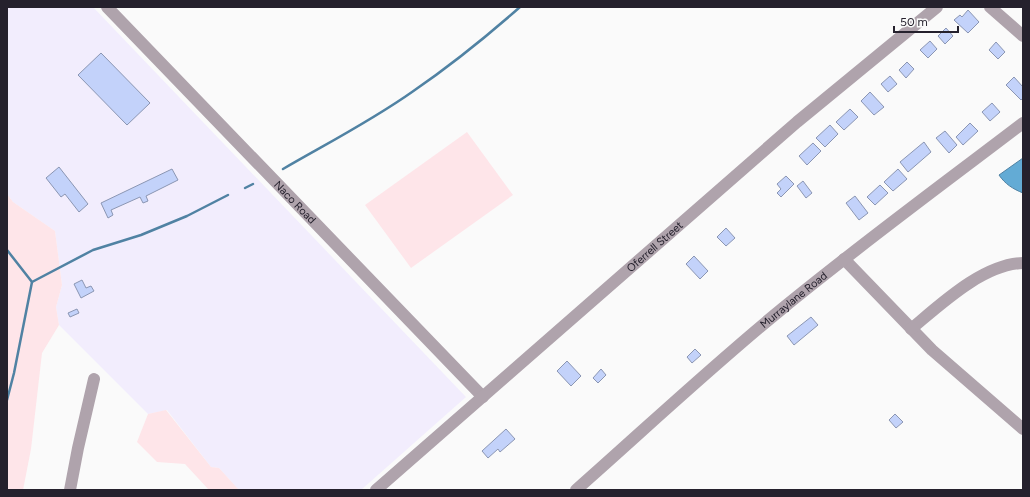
<svg xmlns="http://www.w3.org/2000/svg" width="1030" height="497" font-family="Figtree,sans-serif">
	<style>
		.built { fill: #f2edfd }
		.green { fill: #fee5e9 }
		.water { fill: #63abd5; stroke: #5082a3 }
		.lines { fill: none; stroke-linecap: round; stroke-linejoin: round }
		.stream { stroke: #5082a3; stroke-width: 2.5 }
		.building { fill: #c3d2fa; stroke: #8b96b3 }
		.minor { stroke: #afa3ac; stroke-width: 12 }
		.labels { text-anchor: middle; stroke-width: 3; stroke-linejoin: round; paint-order: stroke }
		.street-label { font-size: 11px; fill: #25212d; stroke: #fafafa }
	</style>
	<rect width="100%" height="100%" fill="#fafafa"/>
	<path class="built" d="M 7,7 L 93,7 L 466,397 L 361,490 L 239,490 L 219,468 L 211,467 L 167,410 L 148,414 L 59,325 L 56,307 L 62,285 L 55,231 L 13,202 L 7,194 Z"/>
	<g class="green">
		<path d="M 467,132 L 513,195 L 411,268 L 365,205 Z"/>
		<path d="M 7,194 L 13,202 L 55,231 L 62,285 L 56,307 L 59,325 L 42,353 L 31,449 L 23,490 L 7,490 Z"/>
		<path d="M 166,410 L 211,467 L 219,468 L 239,490 L 209,490 L 185,464 L 157,462 L 137,442 L 148,414 Z"/>
	</g>
	<path class="water" d="M 1023,158 L 1023,193 C 1013,189 1005,184 999,175 Z"/>
	<g class="lines">
		<g class="stream">
			<path d="M 283,169 C 326,144 371,121 412,92 C 450,66 486,37 520,7"/>
			<path d="M 245,188 L 253,184"/>
			<path d="M 7,250 L 32,282 L 14,373 L 7,400"/>
			<path d="M 32,282 L 93,250 L 141,235 L 187,216 L 228,195"/>
		</g>
	</g>
	<g class="building">
		<path d="M 968,10 L 979,22 L 968,33 L 954,20 L 960,15 L 962,17 Z"/>
		<path d="M 946,28 L 953,36 L 945,44 L 938,36 Z"/>
		<path d="M 930,41 L 937,49 L 928,58 L 920,50 Z"/>
		<path d="M 996,42 L 1005,52 L 998,59 L 989,50 Z"/>
		<path d="M 101,53 L 150,103 L 127,125 L 78,75 Z"/>
		<path d="M 907,62 L 914,69 L 906,78 L 899,70 Z"/>
		<path d="M 890,76 L 897,84 L 888,92 L 881,84 Z"/>
		<path d="M 1014,77 L 1023,87 L 1023,98 L 1021,100 L 1006,85 Z"/>
		<path d="M 870,92 L 884,107 L 874,115 L 861,101 Z"/>
		<path d="M 992,103 L 1000,112 L 990,121 L 982,112 Z"/>
		<path d="M 850,109 L 858,117 L 844,130 L 836,122 Z"/>
		<path d="M 970,123 L 978,131 L 963,145 L 956,137 Z"/>
		<path d="M 830,125 L 838,134 L 825,147 L 816,138 Z"/>
		<path d="M 945,131 L 957,145 L 949,153 L 936,138 Z"/>
		<path d="M 924,142 L 931,152 L 908,172 L 900,162 Z"/>
		<path d="M 813,143 L 821,151 L 807,165 L 799,156 Z"/>
		<path d="M 59,167 L 88,204 L 79,212 L 65,194 L 61,197 L 46,178 Z"/>
		<path d="M 172,169 L 178,180 L 146,196 L 148,201 L 143,203 L 140,197 L 111,210 L 113,215 L 108,218 L 101,203 Z"/>
		<path d="M 898,169 L 907,179 L 893,191 L 884,182 Z"/>
		<path d="M 786,176 L 794,184 L 781,197 L 777,193 L 781,189 L 777,184 Z"/>
		<path d="M 803,181 L 812,193 L 806,198 L 797,186 Z"/>
		<path d="M 880,185 L 888,193 L 875,205 L 867,197 Z"/>
		<path d="M 855,196 L 868,213 L 859,220 L 846,203 Z"/>
		<path d="M 726,228 L 735,238 L 726,246 L 717,237 Z"/>
		<path d="M 694,256 L 708,271 L 700,279 L 686,264 Z"/>
		<path d="M 82,280 L 86,288 L 91,286 L 94,291 L 81,298 L 74,284 Z"/>
		<path d="M 77,309 L 79,313 L 70,317 L 68,313 Z"/>
		<path d="M 811,317 L 818,325 L 794,345 L 787,336 Z"/>
		<path d="M 695,349 L 701,355 L 692,363 L 687,357 Z"/>
		<path d="M 567,361 L 581,376 L 571,386 L 557,371 Z"/>
		<path d="M 601,369 L 606,375 L 598,383 L 593,378 Z"/>
		<path d="M 895,414 L 903,422 L 896,428 L 889,420 Z"/>
		<path d="M 506,429 L 515,439 L 500,452 L 498,449 L 488,458 L 482,451 Z"/>
	</g>
	<g class="lines">
		<g class="minor">
			<path id="s1" d="M 107,7 L 483,397"/>
			<path d="M 990,7 L 1023,36"/>
			<path d="M 844,259 L 932,350 L 1023,429"/>
			<path d="M 911,329 C 941,304 983,264 1023,263"/>
			<path d="M 70,490 L 78,448 L 94,379"/>
			<path id="s2" d="M 376,490 L 797,122 L 937,7"/>
			<path id="s3" d="M 576,490 C 645,429 712,366 783,308 C 861,244 943,184 1023,123"/>
		</g>
	</g>
	<g class="labels">
		<g class="street-label">
			<text dy="4" stroke="none"><textPath href="#s1" startOffset="271">Naco Road</textPath></text>
			<text dy="4" stroke="none"><textPath href="#s2" startOffset="370">Oferrell Street</textPath></text>
			<text dy="4" stroke="none"><textPath href="#s3" startOffset="289">Murraylane Road</textPath></text>
		</g>
	</g>
	<rect width="1030" height="497" fill="none" stroke="#25212d" stroke-width="16"/>
	<path d="M894 26v6h64v-6" fill="none" stroke="#25212d" stroke-width="2"/>
	<text x="900" y="26" font-size="12" fill="#25212d" stroke="#fafafa" stroke-width="3" paint-order="stroke">50 m</text>
</svg>
